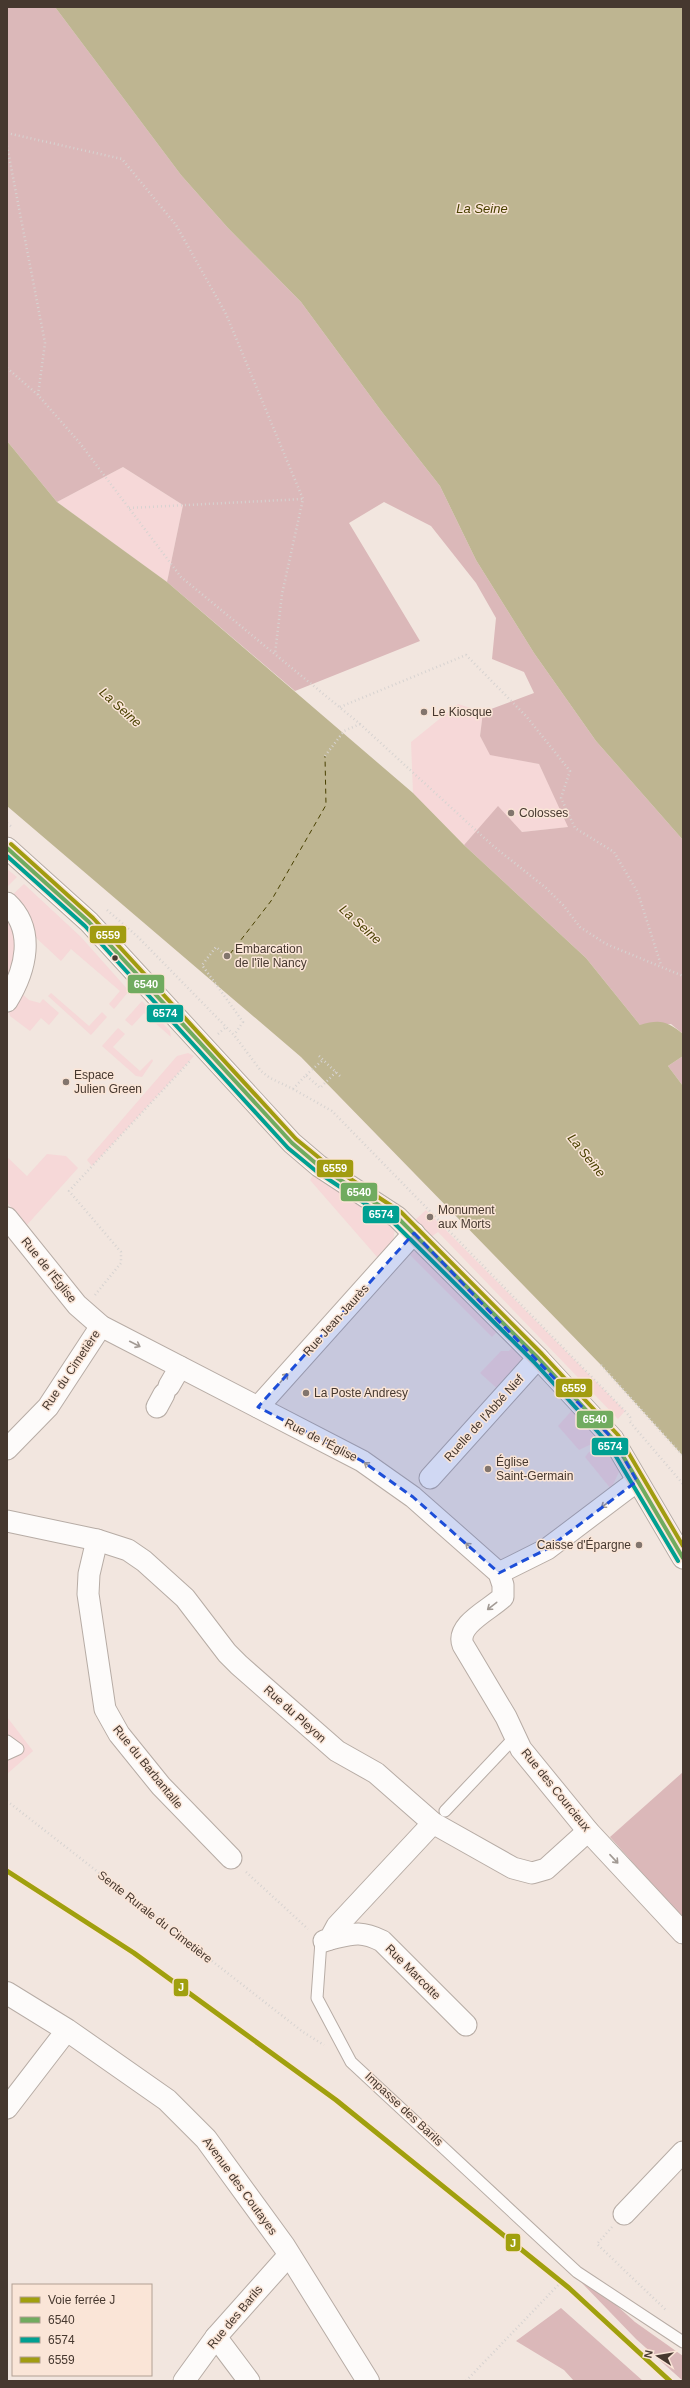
<svg xmlns="http://www.w3.org/2000/svg" width="690" height="2388" font-family="Helvetica,sans-serif">
	<style>
		.green { fill: #f6d8d8 }
		.forest { fill: #dbb8b9 }
		.water { fill: #beb591 }
		.lines { fill: none; stroke-linecap: round; stroke-linejoin: round }
		.ferry { stroke: #494000; stroke-width: 1; stroke-dasharray: 5 4; stroke-linecap: butt }
		.lane-casing { stroke: #b7aca5; stroke-width: 13 }
		.street-casing { stroke: #b7aca5; stroke-width: 23 }
		.secondary-casing { stroke: #b7aca5; stroke-width: 24 }
		.path { stroke: #d7d3d1; stroke-width: 2.5; stroke-dasharray: 1 3; stroke-linecap: butt }
		.lane { stroke: #fdfbfa; stroke-width: 11 }
		.street { stroke: #fdfbfa; stroke-width: 21 }
		.secondary { stroke: #fdfbfa; stroke-width: 22 }
		.bus-1-casing { stroke: #fae5d7; stroke-width: 7 }
		.bus-2-casing { stroke: #fae5d7; stroke-width: 7 }
		.bus-3-casing { stroke: #fae5d7; stroke-width: 7 }
		.bus-1 { stroke: #70ab5f; stroke-width: 4 }
		.bus-2 { stroke: #00a092; stroke-width: 4 }
		.bus-3 { stroke: #a19c10; stroke-width: 4 }
		.rail-1-casing { stroke: #fae5d7; stroke-width: 8 }
		.rail-1 { stroke: #a0a00e; stroke-width: 5 }
		.oneway { stroke: #a29a94 }
		.marked { fill: #1d4ed8; fill-opacity: 0.2; stroke: #1d4ed8; stroke-width: 3; stroke-dasharray: 8 5; stroke-linejoin: round }
		.poi-dot { fill: #82756d; stroke: #fae5d7; stroke-width: 1.5 }
		.bus-dot { fill: #46382f; stroke: #fae5d7; stroke-width: 1.5 }
		.labels { text-anchor: middle; stroke-width: 3; stroke-linejoin: round; paint-order: stroke }
		.poi-label { font-size: 12px; fill: #46382f; stroke: #fae5d7; text-anchor: start }
		.street-label { font-size: 12px; fill: #46382f; stroke: #fae5d7 }
		.water-label { font-size: 13px; font-style: italic; fill: #494000; stroke: #fae5d7 }
		.line-badge { stroke: #fae5d7; stroke-width: 1.5 }
		.badge-label { font-size: 11px; text-anchor: middle; font-weight: bold; fill: #fff }
	</style>
	<rect width="100%" height="100%" fill="#f2e6df"/>
	<g class="green">
		<path d="M 123,467 L 183,505 L 167,582 L 57,502 Z"/>
		<path d="M 458,704 L 483,712 L 480,736 L 490,754 L 539,764 L 569,827 L 522,832 L 498,807 L 464,845 L 413,793 L 411,742 Z"/>
		<path d="M 7,869 L 17,877 L 7,887 Z"/>
		<path d="M 24,884 L 81,937 L 129,991 L 114,1009 L 109,1004 L 120,991 L 71,949 L 61,961 L 32,934 L 9,898 Z"/>
		<path d="M 7,913 L 19,937 L 7,985 Z"/>
		<path d="M 20,992 L 29,1000 L 40,1003 L 43,999 L 59,1013 L 49,1025 L 41,1018 L 30,1031 L 10,1016 L 8,1010 Z"/>
		<path d="M 51,993 L 89,1026 L 102,1012 L 107,1017 L 91,1035 L 48,996 Z"/>
		<path d="M 142,1001 L 170,1031 L 171,1037 L 144,1013 L 132,1026 L 125,1020 Z"/>
		<path d="M 118,1028 L 125,1034 L 113,1047 L 140,1071 L 152,1059 L 153,1061 L 142,1077 L 136,1076 L 102,1046 Z"/>
		<path d="M 188,1053 L 194,1056 L 92,1166 L 87,1160 L 177,1056 Z"/>
		<path d="M 47,1154 L 66,1156 L 78,1168 L 26,1226 L 7,1202 L 7,1157 L 27,1176 Z"/>
		<path d="M 316,1171 L 384,1218 L 395,1229 L 393,1242 L 378,1258 L 310,1180 Z"/>
		<path d="M 426,1210 L 625,1411 L 618,1419 L 438,1232 L 431,1237 L 414,1221 Z"/>
		<path d="M 408,1250 L 424,1253 L 500,1329 L 492,1337 L 411,1256 Z"/>
		<path d="M 512,1347 L 527,1361 L 501,1392 L 480,1373 L 501,1351 L 509,1351 Z"/>
		<path d="M 574,1408 L 600,1440 L 579,1450 L 558,1426 Z"/>
		<path d="M 605,1447 L 617,1464 L 619,1472 L 611,1489 L 585,1457 L 589,1452 Z"/>
		<path d="M 7,1717 L 33,1751 L 7,1774 Z"/>
	</g>
	<g class="forest">
		<path d="M 7,7 L 55,7 L 181,175 L 228,228 L 301,302 L 382,412 L 440,486 L 476,560 L 534,653 L 596,741 L 683,840 L 683,1034 L 671,1024 L 640,1025 L 586,958 L 464,845 L 498,806 L 522,832 L 568,827 L 539,764 L 490,755 L 480,736 L 483,712 L 534,693 L 524,672 L 492,659 L 496,618 L 476,583 L 431,526 L 384,502 L 349,523 L 420,641 L 295,691 L 167,582 L 183,505 L 123,467 L 57,502 L 7,441 Z"/>
		<path d="M 683,1056 L 683,1086 L 668,1066 Z"/>
		<path d="M 683,1772 L 683,1919 L 610,1837 Z"/>
		<path d="M 586,2278 L 635,2322 L 683,2356 L 683,2381 L 636,2339 L 581,2282 Z"/>
		<path d="M 561,2308 L 643,2381 L 574,2381 L 564,2370 L 516,2341 Z"/>
	</g>
	<g class="water">
		<path d="M 55,7 L 683,7 L 683,840 L 596,741 L 534,653 L 476,560 L 440,486 L 382,412 L 301,302 L 228,228 L 181,175 Z"/>
		<path d="M 7,441 L 57,502 L 167,582 L 413,793 L 464,845 L 586,958 L 640,1025 C 660,1019 667,1021 683,1034 L 683,1056 L 668,1066 L 683,1086 L 683,1456 L 601,1365 L 301,1057 L 7,806 Z"/>
	</g>
	<g class="lines">
		<path class="ferry" d="M 230,954 L 271,901 L 326,805 L 325,756"/>
		<defs>
			<g id="lane">
				<path d="M 7,1741 L 18,1749 L 7,1754"/>
				<path d="M 445,1811 L 515,1737"/>
				<path d="M 321,1941 L 317,1998 L 351,2062 L 577,2272 L 683,2342"/>
			</g>
			<g id="street">
				<path d="M 7,848 L 89,922 L 292,1143 L 319,1166 L 397,1217 L 538,1358 L 613,1439 L 683,1558"/>
				<path d="M 7,903 C 36,930 26,970 7,1001"/>
				<path d="M 7,1218 L 77,1305 L 101,1326 L 362,1461 L 413,1497 L 499,1573 L 503,1585 L 503,1597 C 491,1609 455,1625 463,1645 L 506,1717 L 521,1749 L 588,1831 L 683,1933"/>
				<path d="M 169,1386 L 180,1367"/>
				<path d="M 157,1407 L 164,1394"/>
				<path d="M 258,1407 L 414,1233"/>
				<path d="M 7,1449 L 48,1407 L 101,1326"/>
				<path d="M 430,1478 L 538,1358"/>
				<path d="M 7,1521 L 97,1540 L 128,1550 L 144,1561 L 185,1598 L 227,1653 L 239,1665 L 337,1751 L 376,1773 L 433,1823 L 513,1868 L 532,1873 L 546,1869 L 588,1831"/>
				<path d="M 97,1540 L 89,1574 L 88,1594 L 105,1709 L 119,1734 L 161,1786 L 231,1858"/>
				<path d="M 499,1573 L 547,1549 L 637,1481"/>
				<path d="M 330,1939 C 352,1934 360,1930 382,1941 L 466,2025"/>
				<path d="M 324,1941 L 330,1939 L 337,1926 L 433,1823"/>
				<path d="M 7,2108 L 67,2030"/>
				<path d="M 624,2214 L 683,2152"/>
				<path d="M 216,2337 L 249,2381"/>
				<path d="M 184,2381 L 216,2337 L 289,2255"/>
			</g>
			<path id="secondary" d="M 7,1993 L 67,2030 L 167,2100 L 206,2139 L 284,2246 L 368,2381"/>
		</defs>
		<use href="#lane" class="lane-casing"/>
		<use href="#street" class="street-casing"/>
		<use href="#secondary" class="secondary-casing"/>
		<g class="path">
			<path d="M 7,133 L 122,159 L 176,225 L 226,314 L 303,499 L 282,594 L 275,654"/>
			<path d="M 7,146 L 45,343 L 38,395"/>
			<path d="M 7,368 L 38,395 L 79,442 L 181,577 L 360,724 L 492,845 L 546,888 L 563,905 L 580,927 L 606,944 L 683,976"/>
			<path d="M 129,508 L 303,499"/>
			<path d="M 340,707 L 466,655 L 526,716 L 570,771 L 561,798 L 575,828 L 614,852 L 638,893 L 661,965"/>
			<path d="M 325,756 L 344,731 L 360,724"/>
			<path d="M 7,823 L 13,828"/>
			<path d="M 107,910 L 138,937 L 234,1035 L 261,1071 L 270,1078 L 293,1089 L 332,1111 L 625,1411 L 630,1417 L 631,1421"/>
			<path d="M 230,954 L 228,957 L 216,947 L 202,965 L 243,1022 L 234,1035"/>
			<path d="M 218,1034 L 225,1028"/>
			<path d="M 319,1056 L 341,1077"/>
			<path d="M 306,1075 L 323,1060"/>
			<path d="M 293,1089 L 306,1075 L 320,1088 L 336,1072"/>
			<path d="M 95,1295 L 121,1263 L 121,1252 L 69,1191 L 190,1061"/>
			<path d="M 601,1365 L 683,1456"/>
			<path d="M 630,1422 L 683,1484"/>
			<path d="M 7,1801 L 303,2032 L 324,2045"/>
			<path d="M 246,1872 L 308,1929"/>
			<path d="M 612,2227 L 597,2244 L 667,2311"/>
			<path d="M 466,2381 L 563,2280"/>
		</g>
		<use href="#lane" class="lane"/>
		<use href="#street" class="street"/>
		<use href="#secondary" class="secondary"/>
		<defs>
			<path id="bus-1" d="M 7,848 L 89,922 L 292,1143 L 319,1166 L 397,1217 L 538,1358 L 613,1439 L 683,1558"/>
			<path id="bus-2" d="M 7,856 L 85,926 L 288,1148 L 316,1171 L 393,1222 L 534,1362 L 608,1443 L 678,1561"/>
			<path id="bus-3" d="M 11,844 L 93,918 L 296,1139 L 323,1161 L 401,1212 L 542,1354 L 618,1435 L 683,1546"/>
		</defs>
		<use href="#bus-1" class="bus-1-casing"/>
		<use href="#bus-2" class="bus-2-casing"/>
		<use href="#bus-3" class="bus-3-casing"/>
		<use href="#bus-1" class="bus-1"/>
		<use href="#bus-2" class="bus-2"/>
		<use href="#bus-3" class="bus-3"/>
		<defs>
			<path id="rail-1" d="M 7,1871 L 134,1953 L 336,2100 L 569,2288 L 670,2381"/>
		</defs>
		<use href="#rail-1" class="rail-1-casing"/>
		<use href="#rail-1" class="rail-1"/>
	</g>
	<defs><path id="oneway-shaft" d="M-6 0H5M1.5-3L5.5 0L1.5 3" fill="none" stroke-width="1.6" stroke-linecap="round" stroke-linejoin="round"/></defs>
	<g class="oneway">
		<use href="#oneway-shaft" transform="translate(135 1344) rotate(27)"/>
		<use href="#oneway-shaft" transform="translate(284 1378) rotate(-49)"/>
		<use href="#oneway-shaft" transform="translate(369 1466) rotate(-145)"/>
		<use href="#oneway-shaft" transform="translate(606 1504) rotate(143)"/>
		<use href="#oneway-shaft" transform="translate(470 1547) rotate(-138)"/>
		<use href="#oneway-shaft" transform="translate(492 1606) rotate(142)"/>
		<use href="#oneway-shaft" transform="translate(614 1859) rotate(47)"/>
	</g>
	<path class="marked" d="M 414,1233 L 613,1439 L 637,1481 L 547,1549 L 499,1573 L 413,1497 L 362,1461 L 258,1407 Z"/>
	<g class="poi-dot">
		<circle cx="424" cy="712" r="4"/>
		<circle cx="511" cy="813" r="4"/>
		<circle cx="227" cy="956" r="4"/>
		<circle cx="66" cy="1082" r="4"/>
		<circle cx="430" cy="1217" r="4"/>
		<circle cx="306" cy="1393" r="4"/>
		<circle cx="488" cy="1469" r="4"/>
		<circle cx="639" cy="1545" r="4"/>
	</g>
	<circle class="bus-dot" cx="115" cy="958" r="3.5"/>
	<g class="labels">
		<g class="poi-label">
			<text x="432" y="716">Le Kiosque</text>
			<text x="519" y="817">Colosses</text>
			<text x="235" y="953">Embarcation<tspan x="235" dy="14">de l'île Nancy</tspan></text>
			<text x="74" y="1079">Espace<tspan x="74" dy="14">Julien Green</tspan></text>
			<text x="438" y="1214">Monument<tspan x="438" dy="14">aux Morts</tspan></text>
			<text x="314" y="1397">La Poste Andresy</text>
			<text x="496" y="1466">Église<tspan x="496" dy="14">Saint-Germain</tspan></text>
			<text x="631" y="1549" text-anchor="end">Caisse d'Épargne</text>
		</g>
		<g class="street-label">
			<text transform="translate(49 1270) rotate(51)" y="4">Rue de l'Église</text>
			<text transform="translate(336 1320) rotate(-48)" y="4">Rue Jean-Jaurès</text>
			<text transform="translate(71 1370) rotate(-56)" y="4">Rue du Cimetière</text>
			<text transform="translate(484 1418) rotate(-48)" y="4">Ruelle de l'Abbé Nief</text>
			<text transform="translate(321 1440) rotate(27)" y="4">Rue de l'Église</text>
			<text transform="translate(295 1714) rotate(42)" y="4">Rue du Pleyon</text>
			<text transform="translate(148 1767) rotate(51)" y="4">Rue du Barbantalle</text>
			<text transform="translate(556 1790) rotate(51)" y="4">Rue des Courcieux</text>
			<text transform="translate(155 1917) rotate(38)" y="4">Sente Rurale du Cimetière</text>
			<text transform="translate(413 1972) rotate(45)" y="4">Rue Marcotte</text>
			<text transform="translate(404 2109) rotate(43)" y="4">Impasse des Barils</text>
			<text transform="translate(240 2186) rotate(54)" y="4">Avenue des Coutayes</text>
			<text transform="translate(235 2317) rotate(-50)" y="4">Rue des Barils</text>
		</g>
		<g class="water-label">
			<text x="482" y="213">La Seine</text>
			<text transform="translate(121 707) rotate(42)" y="5">La Seine</text>
			<text transform="translate(361 924) rotate(42)" y="5">La Seine</text>
			<text transform="translate(587 1155) rotate(51)" y="5">La Seine</text>
		</g>
	</g>
	<g class="line-badge">
		<rect x="89" y="925" width="38" height="19" rx="4" fill="#a19c10"/>
		<rect x="127" y="974" width="38" height="20" rx="4" fill="#70ab5f"/>
		<rect x="146" y="1004" width="38" height="19" rx="4" fill="#00a092"/>
		<rect x="316" y="1159" width="38" height="19" rx="4" fill="#a19c10"/>
		<rect x="340" y="1182" width="38" height="20" rx="4" fill="#70ab5f"/>
		<rect x="362" y="1205" width="38" height="19" rx="4" fill="#00a092"/>
		<rect x="555" y="1378" width="38" height="20" rx="4" fill="#a19c10"/>
		<rect x="576" y="1410" width="38" height="19" rx="4" fill="#70ab5f"/>
		<rect x="591" y="1437" width="38" height="19" rx="4" fill="#00a092"/>
		<rect x="173" y="1978" width="16" height="19" rx="4" fill="#a0a00e"/>
		<rect x="505" y="2233" width="16" height="19" rx="4" fill="#a0a00e"/>
	</g>
	<g class="badge-label">
		<text x="108" y="939">6559</text>
		<text x="146" y="988">6540</text>
		<text x="165" y="1017">6574</text>
		<text x="335" y="1172">6559</text>
		<text x="359" y="1196">6540</text>
		<text x="381" y="1218">6574</text>
		<text x="574" y="1392">6559</text>
		<text x="595" y="1423">6540</text>
		<text x="610" y="1450">6574</text>
		<text x="181" y="1991">J</text>
		<text x="513" y="2247">J</text>
	</g>
	<rect width="690" height="2388" fill="none" stroke="#46382f" stroke-width="16"/>
	<rect x="12" y="2284" width="140" height="92" fill="#fae5d7" stroke="#b2a094"/>
	<rect x="20" y="2297" width="20" height="6" fill="#a0a00e" stroke="#b2a094"/>
	<text x="48" y="2304" font-size="12" fill="#46382f">Voie ferrée J</text>
	<rect x="20" y="2317" width="20" height="6" fill="#70ab5f" stroke="#b2a094"/>
	<text x="48" y="2324" font-size="12" fill="#46382f">6540</text>
	<rect x="20" y="2337" width="20" height="6" fill="#00a092" stroke="#b2a094"/>
	<text x="48" y="2344" font-size="12" fill="#46382f">6574</text>
	<rect x="20" y="2357" width="20" height="6" fill="#a19c10" stroke="#b2a094"/>
	<text x="48" y="2364" font-size="12" fill="#46382f">6559</text>
	<g transform="translate(658 2356) rotate(282)" stroke="#fae5d7" stroke-width="3" paint-order="stroke">
	<path d="M0-3L7 15L0 10L-7 15Z" fill="#46382f"/>
	<text y="-6" font-size="11" font-weight="bold" text-anchor="middle" fill="#46382f">N</text>
	</g>
</svg>
